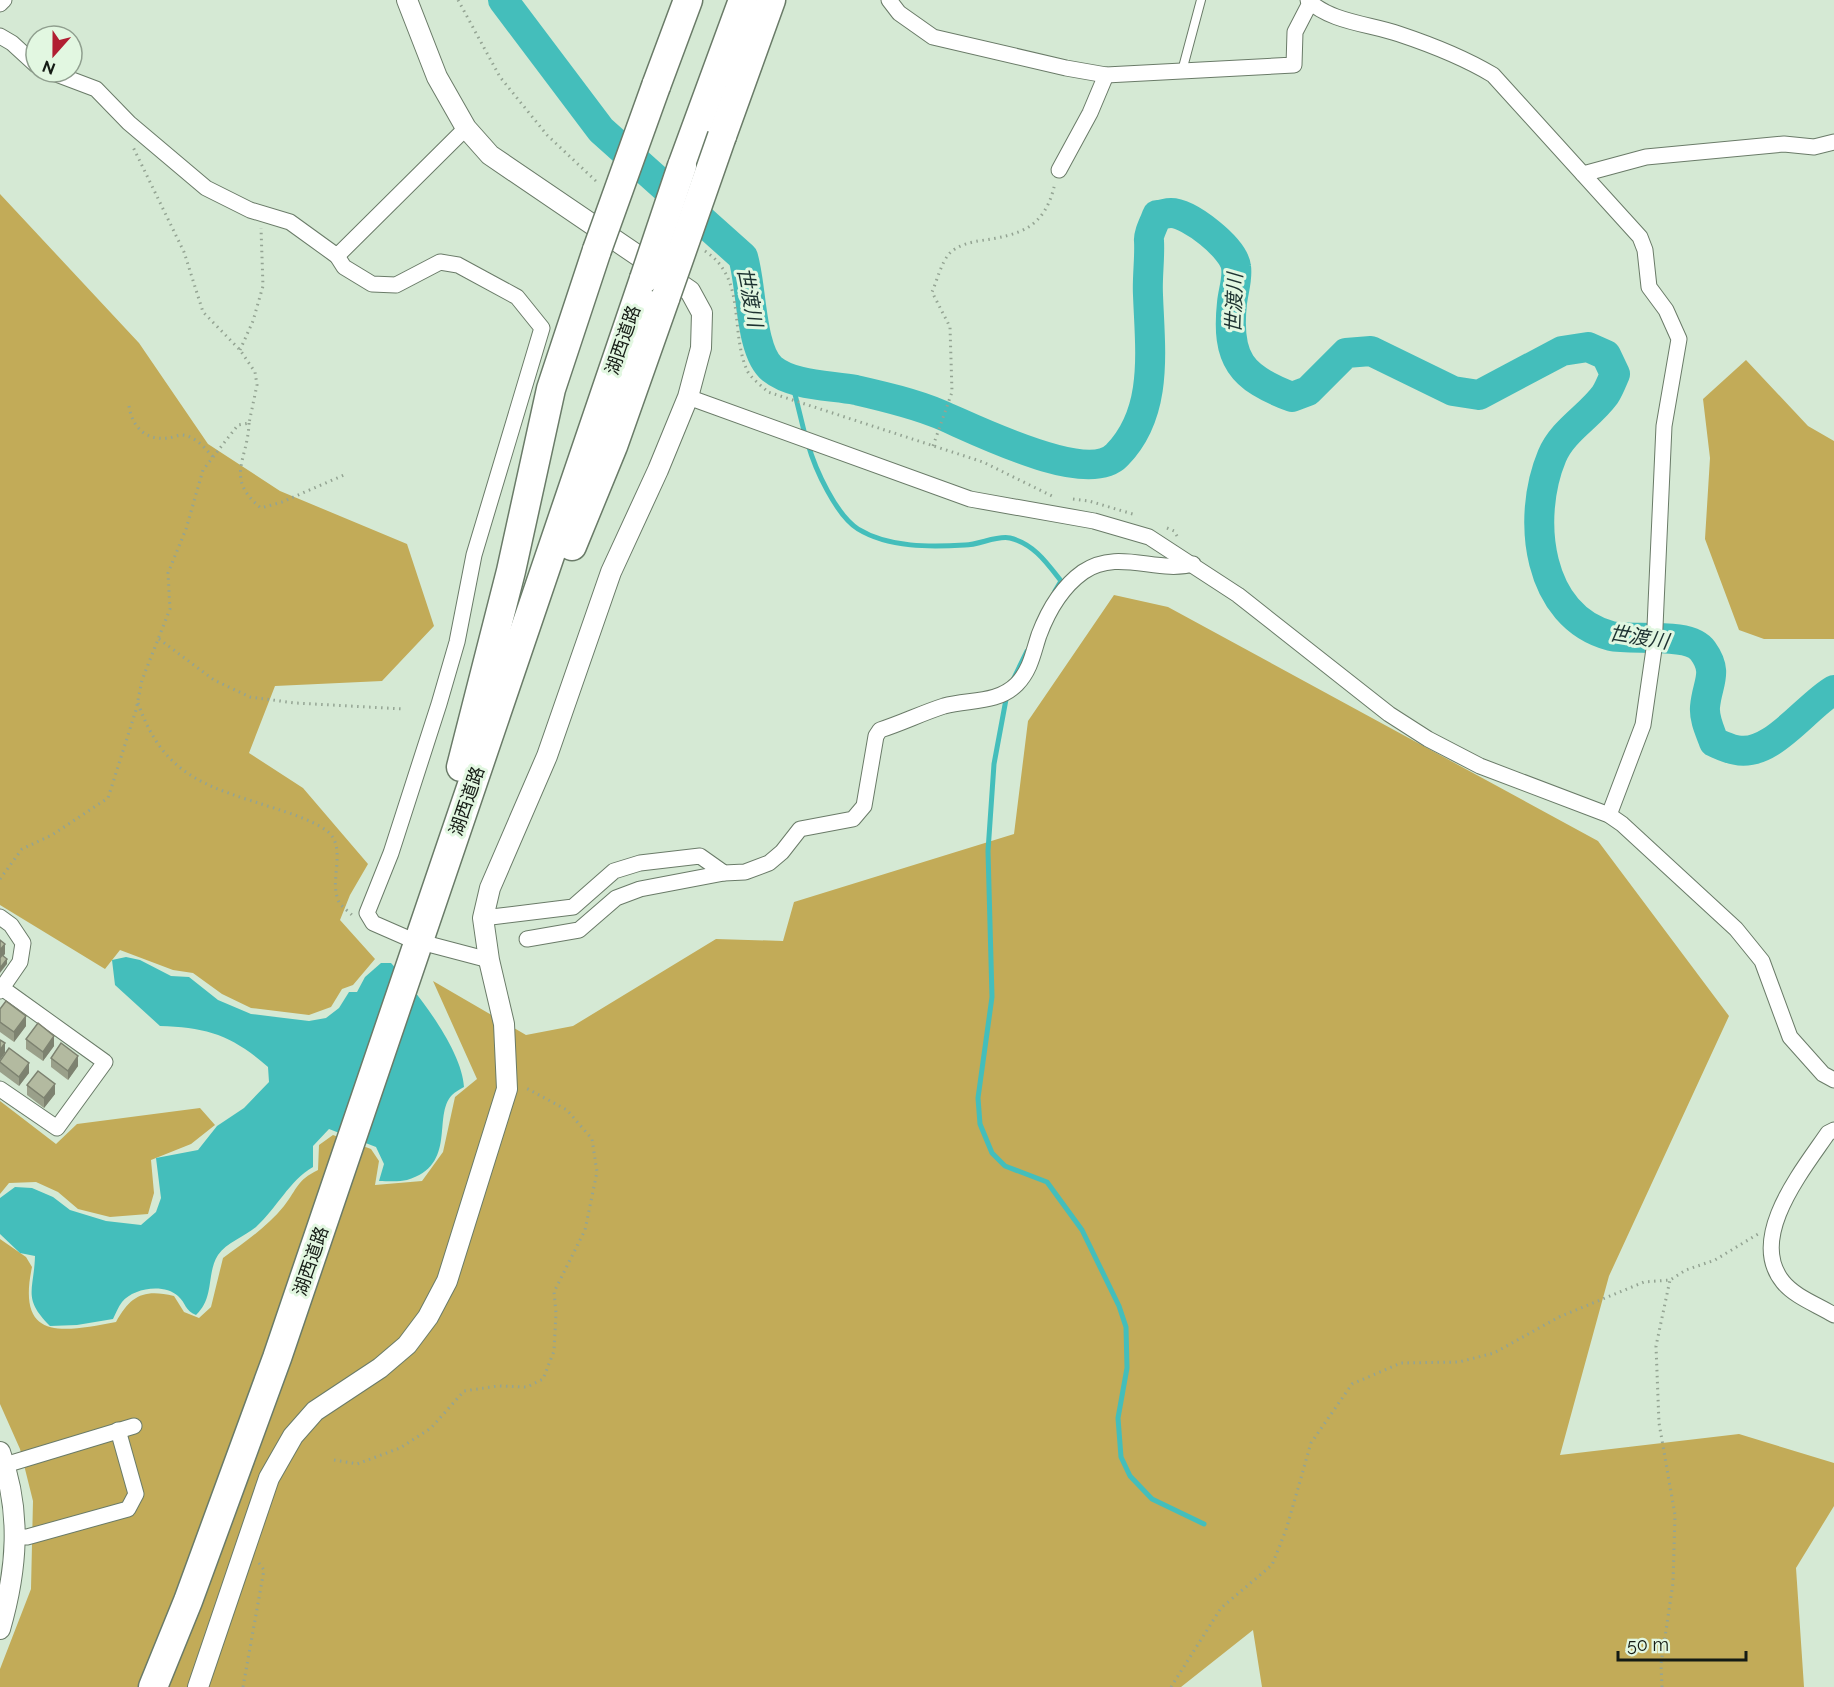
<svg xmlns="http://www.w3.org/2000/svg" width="1834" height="1687" font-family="Raleway,'Noto Sans JP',sans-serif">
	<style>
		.forest { fill: #c2ab58 }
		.water { fill: #44bebb }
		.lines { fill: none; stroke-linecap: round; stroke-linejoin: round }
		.stream { stroke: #44bebb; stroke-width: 5 }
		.river { stroke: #44bebb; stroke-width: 30 }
		.service-casing { stroke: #6a7b68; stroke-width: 10 }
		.minor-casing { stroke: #6a7b68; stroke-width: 17 }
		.tertiary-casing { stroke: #6a7b68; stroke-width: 22 }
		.motorway-casing { stroke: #6a7b68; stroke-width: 31 }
		.path { stroke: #94a493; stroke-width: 3; stroke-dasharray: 1.5 4.5; stroke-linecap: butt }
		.service { stroke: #fff; stroke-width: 8 }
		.minor { stroke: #fff; stroke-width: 15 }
		.tertiary { stroke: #fff; stroke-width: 20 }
		.motorway { stroke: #fff; stroke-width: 28 }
		.motorway-bridge-casing { stroke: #6a7b68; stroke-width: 31; stroke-linecap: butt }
		.motorway-bridge { stroke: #fff; stroke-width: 28 }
		.wall { fill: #9aa08a }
		.shaded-wall { fill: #7d8270 }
		.building { fill: #b3baa0; stroke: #7d8270; stroke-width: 1.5 }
		.labels { text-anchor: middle; stroke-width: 6; stroke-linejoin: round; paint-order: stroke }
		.street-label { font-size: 18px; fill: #141b14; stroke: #e2f7e1 }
		.water-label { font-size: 20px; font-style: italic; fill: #1d3231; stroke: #e2f7e1 }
	</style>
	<rect width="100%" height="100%" fill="#d5e9d4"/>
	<g class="forest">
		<path d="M 0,194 L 139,343 L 208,444 L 280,491 L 407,544 L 434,626 L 382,681 L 275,686 L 249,753 L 303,788 L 368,864 L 350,895 L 340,920 L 375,959 L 353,985 L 342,989 L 331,1007 L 309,1015 L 251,1008 L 222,994 L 193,973 L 173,970 L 120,950 L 105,969 L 0,905 Z"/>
		<path d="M 1746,360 L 1808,426 L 1834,441 L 1834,639 L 1764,639 L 1739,630 L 1705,539 L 1710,458 L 1703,399 Z"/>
		<path d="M 1114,595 L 1168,607 L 1598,841 L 1729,1016 L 1609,1276 L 1560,1455 L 1739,1434 L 1834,1463 L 1834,1506 L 1796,1568 L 1804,1687 L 1262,1687 L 1253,1630 L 1181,1687 L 0,1687 L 0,1669 L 31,1589 L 33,1501 L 20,1449 L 0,1404 L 0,1239 L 26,1257 L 32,1267 C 16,1342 63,1332 116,1322 C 131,1295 144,1289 174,1296 L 184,1312 L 199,1318 L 211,1307 L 223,1258 C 245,1242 267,1227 284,1206 C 298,1188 296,1181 318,1170 L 319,1145 L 333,1135 L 371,1149 L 379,1161 L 375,1185 L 422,1181 L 443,1152 L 455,1097 L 477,1079 L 433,981 L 526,1035 L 573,1026 L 716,939 L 783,941 L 794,902 L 1014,834 L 1028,721 Z"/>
		<path d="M 0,1101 L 56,1144 L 77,1124 L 200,1108 L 215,1125 L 191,1144 L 151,1160 L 154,1193 L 148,1214 L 110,1217 L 78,1209 L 58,1192 L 36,1182 L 9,1183 L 0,1194 Z"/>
	</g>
	<path class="water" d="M 126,957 L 140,960 L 171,976 L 189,977 L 218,1000 L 251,1014 L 309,1021 L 326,1018 L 339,1008 L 349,992 L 357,992 L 365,977 L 381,963 L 391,963 C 416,991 462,1049 464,1087 C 460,1089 455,1092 452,1095 C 432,1116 458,1165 407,1180 C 399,1182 387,1181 379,1181 L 384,1164 L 376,1147 L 329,1129 L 313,1146 L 313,1167 C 289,1181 277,1208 256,1227 C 245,1236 226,1243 218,1255 C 206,1274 215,1297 196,1315 C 185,1311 186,1303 178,1296 C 164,1283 133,1288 122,1302 C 118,1307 116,1313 113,1319 L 77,1325 L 50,1326 C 22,1298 34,1291 35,1256 L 20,1253 L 0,1234 L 0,1198 L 15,1187 L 32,1188 L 53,1197 L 70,1210 L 106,1221 L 141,1225 L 156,1212 L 161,1198 L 156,1158 L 198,1150 L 217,1126 L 244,1108 L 269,1082 L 268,1067 C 233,1036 207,1027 160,1026 L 115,985 L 112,960 Z"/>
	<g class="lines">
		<g class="stream">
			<path d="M 791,378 L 805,435"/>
			<path d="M 808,444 C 815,469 836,515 858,529 C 889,548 931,547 965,545 C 979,545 997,535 1010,538 C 1034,544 1047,563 1061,581 L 1055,591"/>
			<path d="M 1013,680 L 1027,651"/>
			<path d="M 1007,694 L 994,764 L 988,851 L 992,997 L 978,1098 L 980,1124 L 992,1153 L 1005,1166 L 1047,1182 L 1082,1230 L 1119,1306 L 1126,1327 L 1127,1368 L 1118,1418 L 1121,1457 L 1130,1476 L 1152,1499 L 1204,1524"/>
		</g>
		<path class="river" d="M 503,0 L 601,130 L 743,257 C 752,286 750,351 772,369 C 793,386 830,385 856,390 C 882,396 913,403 939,414 C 973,428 1087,487 1117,455 C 1159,412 1150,350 1148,295 C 1147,277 1150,259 1149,241 C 1148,234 1155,222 1157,215 C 1161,215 1166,213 1171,213 C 1189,213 1234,248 1236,267 C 1238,278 1233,292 1232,303 C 1226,359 1241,378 1292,397 L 1308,391 L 1346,353 L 1371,351 L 1453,391 L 1479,395 L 1562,351 L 1588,347 L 1606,355 L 1615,374 C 1612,381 1609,389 1605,395 C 1589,417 1563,430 1552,456 C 1526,518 1537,617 1611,636 C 1632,641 1690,631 1703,651 C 1719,673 1707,683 1705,707 C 1704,719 1710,731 1714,742 C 1721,745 1729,749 1736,750 C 1771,758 1806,706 1834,690"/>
		<defs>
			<path id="service" d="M 1182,71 L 1201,0"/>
			<g id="minor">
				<path d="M 889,0 L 899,13 L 933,37 L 1066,68 L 1106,75 L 1294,65 L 1295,32 L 1310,3"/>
				<path d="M 1308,0 C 1330,22 1370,24 1399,34 C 1432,45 1463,57 1493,75 L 1640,237 L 1645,250 L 1649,287 L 1666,310 L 1679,339 L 1664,426 L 1654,649 L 1643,725 L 1609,815"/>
				<path d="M 0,4 L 4,0"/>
				<path d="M 0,36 L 12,43 L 36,65"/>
				<path d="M 51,72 L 96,89 L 129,123 L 206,188 L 250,210 L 290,222 L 337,256 L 466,128"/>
				<path d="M 1059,170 L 1090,113 L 1106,75"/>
				<path d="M 1583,174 L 1646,157 L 1784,144 L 1814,147 L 1834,142"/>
				<path d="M 337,256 L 344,267 L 372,284 L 396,285 L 440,262 L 458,265 L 517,297 L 542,328 L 474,555 L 457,642 L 439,704 L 391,853 L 367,913 L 373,923 L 405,937"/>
				<path d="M 688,397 L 970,499 L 1094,521 L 1149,537 L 1238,595 L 1389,714 L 1428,739 L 1480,766 L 1609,815 L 1622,824 L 1736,929 L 1762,961 L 1790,1037 L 1823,1074 L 1834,1080"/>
				<path d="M 0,917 L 11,925 L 23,943 L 20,962 L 0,991"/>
				<path d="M 483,918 L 573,907 L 614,871 L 640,863 L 700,856 L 724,873 L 745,872 L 769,863 L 782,852 L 800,829 L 853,819 L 864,806 L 876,736 L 880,730 C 902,723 922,713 944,706 C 969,699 997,704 1017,684 C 1031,669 1033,653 1039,635 C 1048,611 1062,587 1083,572 C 1118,548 1157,574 1193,564"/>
				<path d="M 527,939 L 579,930 L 616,898 L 640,889 L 724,873"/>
				<path d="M 432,945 L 489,960"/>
				<path d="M 0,1089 L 57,1128 L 105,1062 L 2,988"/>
				<path d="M 1834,1130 L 1828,1133 C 1802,1171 1747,1238 1783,1282 C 1795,1297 1818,1305 1834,1315"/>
				<path d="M 5,1465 L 134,1426"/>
				<path d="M 17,1537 L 27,1537 L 128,1509 L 136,1494 L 118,1430"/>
			</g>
			<g id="tertiary">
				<path d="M 0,1452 C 22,1512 17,1570 0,1629"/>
				<path d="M 198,1687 L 269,1478 L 293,1436 L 315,1411 L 380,1368 L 407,1345 L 428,1317 L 447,1281 L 507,1089 L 504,1024 L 489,960 L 483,918 L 490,888 L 547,756 L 611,572 L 658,470 L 688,397 L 701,348 L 702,313 L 690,291 L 490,155 L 466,128 L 437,77 L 407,0"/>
			</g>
			<g id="motorway">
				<path d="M 656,86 L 688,0"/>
				<path d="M 722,136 L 771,0"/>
				<path d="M 682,166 L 743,0"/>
				<path d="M 572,546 L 613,446 L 666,296"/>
				<path d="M 461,767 L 511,571 L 551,389 L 597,250"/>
				<path d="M 153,1687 L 188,1601 L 277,1358 L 644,279"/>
			</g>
		</defs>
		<use href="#service" class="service-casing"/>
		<use href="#minor" class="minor-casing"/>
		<use href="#tertiary" class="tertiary-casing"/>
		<use href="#motorway" class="motorway-casing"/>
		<g class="path">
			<path d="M 458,0 L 500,77 L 547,135 L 598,183"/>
			<path d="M 705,251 C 746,278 730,327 746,368 C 749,377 761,385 768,392 L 983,462 L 1054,497"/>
			<path d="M 240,350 L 253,321 L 263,286 L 261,228"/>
			<path d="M 129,406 C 132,427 146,441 168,438 C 172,438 177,435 182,435 C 195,436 205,448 213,457"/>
			<path d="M 249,423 C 248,460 224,478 261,508 L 282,502 L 344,475"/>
			<path d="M 933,446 L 952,392 L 950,327 L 932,292 C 937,281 941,263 949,254 C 956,246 968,243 978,241 C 1020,235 1045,229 1055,183"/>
			<path d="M 1073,499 L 1089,501 L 1136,515"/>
			<path d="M 1167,528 L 1174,531 L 1177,536"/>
			<path d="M 159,639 L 214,680 L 250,697 L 295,703 L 403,709"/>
			<path d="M 138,703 C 164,778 209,787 277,809 C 292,814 314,821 327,831 C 348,847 328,881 339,902 C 341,906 348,911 352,915"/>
			<path d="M 0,879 L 22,849 L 52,835 L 108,798 L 136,710 L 142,680 L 170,609 L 168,573 L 186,529 L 203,470 L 238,425 L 249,423 L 257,385 L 255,372 L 240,350 L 203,312 L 184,252 L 133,147"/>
			<path d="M 334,1460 L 357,1464 L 400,1448 L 431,1428 L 464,1391 L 498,1386 L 527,1387 L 543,1379 L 554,1351 L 556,1313 L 554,1292 L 585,1230 L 597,1172 L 592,1139 L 567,1110 L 526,1088"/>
			<path d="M 243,1687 L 264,1570 L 259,1563"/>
			<path d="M 1171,1687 L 1221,1608 L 1272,1565 L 1286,1530 L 1311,1443 L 1352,1384 L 1401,1363 L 1459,1362 L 1494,1353 L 1559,1317 L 1644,1282 L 1670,1280 L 1686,1270 L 1715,1260 L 1758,1234"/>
			<path d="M 1662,1687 L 1661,1664 L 1673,1583 L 1675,1515 L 1659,1423 L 1656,1346 L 1670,1280"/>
		</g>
		<use href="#service" class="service"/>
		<use href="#minor" class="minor"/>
		<use href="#tertiary" class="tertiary"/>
		<use href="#motorway" class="motorway"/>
		<defs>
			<g id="motorway-bridge">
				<path d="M 597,250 L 656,86"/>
				<path d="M 644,279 L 682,166"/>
				<path d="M 666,296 L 722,136"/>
			</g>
		</defs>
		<use href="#motorway-bridge" class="motorway-bridge-casing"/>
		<use href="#motorway-bridge" class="motorway-bridge"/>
	</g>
	<g class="wall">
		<path d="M 0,1009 L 26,1026 L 14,1042 L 0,1032 Z"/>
		<path d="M 26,1039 L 54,1046 L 43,1061 L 26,1049 Z"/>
		<path d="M 51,1058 L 78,1066 L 68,1080 L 51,1067 Z"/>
		<path d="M 0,1061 L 29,1073 L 19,1086 L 0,1072 Z"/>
		<path d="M 27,1085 L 55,1094 L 44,1108 L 27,1095 Z"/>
	</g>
	<g class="shaded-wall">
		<path d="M 5,944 L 5,954 L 0,960 L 0,950 Z"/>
		<path d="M 7,959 L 7,964 L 0,973 L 0,968 Z"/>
		<path d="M 26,1016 L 26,1026 L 14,1042 L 14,1032 Z"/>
		<path d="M 54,1036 L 54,1046 L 43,1061 L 43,1052 Z"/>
		<path d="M 5,1043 L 5,1053 L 0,1060 L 0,1050 Z"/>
		<path d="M 78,1056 L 78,1066 L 68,1080 L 68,1071 Z"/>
		<path d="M 29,1063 L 29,1073 L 19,1086 L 19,1077 Z"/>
		<path d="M 55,1084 L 55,1094 L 44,1108 L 44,1098 Z"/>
	</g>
	<g class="building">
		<path d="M 0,940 L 5,944 L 0,950 Z"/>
		<path d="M 2,955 L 7,959 L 0,968 L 0,958 Z"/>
		<path d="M 6,1001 L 26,1016 L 14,1032 L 0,1022 L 0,1009 Z"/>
		<path d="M 38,1023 L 54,1036 L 43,1052 L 26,1039 Z"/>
		<path d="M 0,1040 L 5,1043 L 0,1050 Z"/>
		<path d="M 61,1043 L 78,1056 L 68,1071 L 51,1058 Z"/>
		<path d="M 9,1048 L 29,1063 L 19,1077 L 0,1062 L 0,1061 Z"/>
		<path d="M 38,1071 L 55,1084 L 44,1098 L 27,1085 Z"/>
	</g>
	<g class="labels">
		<g class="street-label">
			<text transform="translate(623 340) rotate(-71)" y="6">湖西道路</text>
			<text transform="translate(467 801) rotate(-71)" y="6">湖西道路</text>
			<text transform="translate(311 1261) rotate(-71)" y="6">湖西道路</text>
		</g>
		<g class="water-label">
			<text transform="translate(750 297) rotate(79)" y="7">世渡川</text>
			<text transform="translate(1234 303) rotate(-88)" y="7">世渡川</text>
			<text transform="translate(1639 637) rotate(9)" y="7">世渡川</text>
		</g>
	</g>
	<g transform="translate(54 54) rotate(201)"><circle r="28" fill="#e2f7e1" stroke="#909f8f" stroke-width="1.5"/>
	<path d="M0-4.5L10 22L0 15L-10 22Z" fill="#b11e32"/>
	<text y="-9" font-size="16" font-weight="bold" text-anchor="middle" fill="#141b14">N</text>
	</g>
	<path d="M1618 1651v9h128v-9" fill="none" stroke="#141b14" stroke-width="3"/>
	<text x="1627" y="1651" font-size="18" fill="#141b14" stroke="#e2f7e1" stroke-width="4.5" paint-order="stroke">50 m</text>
</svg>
